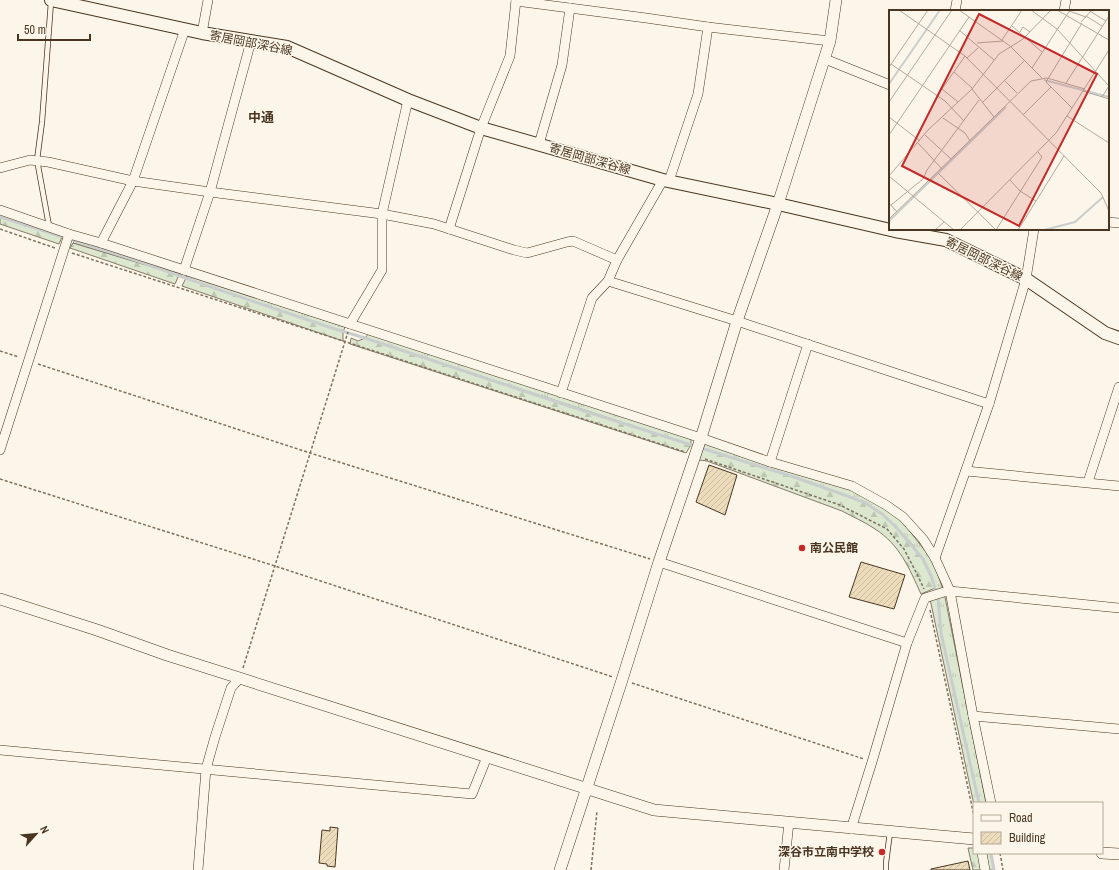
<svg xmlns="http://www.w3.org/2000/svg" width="1119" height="870" font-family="'Archivo Narrow','Noto Sans JP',sans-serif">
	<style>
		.grass { fill: url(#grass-tufts); stroke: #887966 }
		.forest { fill: url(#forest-firs); stroke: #887966 }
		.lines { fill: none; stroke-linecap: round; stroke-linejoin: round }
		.stream { stroke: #c9cecd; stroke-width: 3 }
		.building { fill: url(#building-hatch); stroke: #4a3520 }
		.service-casing { stroke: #4a3520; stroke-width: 6 }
		.minor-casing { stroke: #4a3520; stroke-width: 10 }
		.tertiary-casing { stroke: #4a3520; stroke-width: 12 }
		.secondary-casing { stroke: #4a3520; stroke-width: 14 }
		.path { stroke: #7f6f5c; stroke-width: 1.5; stroke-dasharray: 3 2; stroke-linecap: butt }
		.service { stroke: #fbf6e9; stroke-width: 4.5 }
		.minor { stroke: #fbf6e9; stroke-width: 9 }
		.tertiary { stroke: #fbf6e9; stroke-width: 11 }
		.secondary { stroke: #fbf6e9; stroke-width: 12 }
		.poi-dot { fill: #c62828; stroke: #fbf6e9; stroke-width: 1.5 }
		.labels { text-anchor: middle; stroke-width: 3; stroke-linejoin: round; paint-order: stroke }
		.street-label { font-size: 12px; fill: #4a3520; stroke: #fbf6e9 }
		.poi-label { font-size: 12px; font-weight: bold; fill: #4a3520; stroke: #fbf6e9; text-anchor: start }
		.neighbourhood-label { font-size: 13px; font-weight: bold; fill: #4a3520; stroke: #fbf6e9 }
		.inset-river { fill: none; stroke: #c9cecd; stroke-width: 2 }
		.inset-road { fill: none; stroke: #b4a999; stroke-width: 1 }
		.view { fill: #c62828; fill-opacity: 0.15; stroke: #c62828; stroke-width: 2 }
		.inset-edge { fill: none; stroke: #4a3520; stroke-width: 2 }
	</style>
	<defs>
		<pattern id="grass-tufts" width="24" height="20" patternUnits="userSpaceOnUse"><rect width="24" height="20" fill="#dce7d0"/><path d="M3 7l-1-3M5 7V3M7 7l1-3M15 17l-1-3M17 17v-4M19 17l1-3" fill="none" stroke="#bec7b2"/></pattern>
		<pattern id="forest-firs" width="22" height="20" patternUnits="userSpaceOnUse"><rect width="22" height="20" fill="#dce7d0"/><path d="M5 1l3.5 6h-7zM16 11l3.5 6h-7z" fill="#bec7b2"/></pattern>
		<pattern id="building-hatch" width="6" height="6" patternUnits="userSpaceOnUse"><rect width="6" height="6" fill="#ecdcbc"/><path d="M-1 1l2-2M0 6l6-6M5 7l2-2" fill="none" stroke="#ccbda1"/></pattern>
	</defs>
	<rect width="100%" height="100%" fill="#fbf6e9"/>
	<g class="grass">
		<path d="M 77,239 L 181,274 L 179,275 L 73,243 Z"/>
		<path d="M 187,275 L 345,327 L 343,332 L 186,278 Z"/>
		<path d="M 369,333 L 691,439 L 691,445 L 365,338 Z"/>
		<path d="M 705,442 L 851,489 L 884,507 L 901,520 L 933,561 L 944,592 L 986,803 L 974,803 L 974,805 L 930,599 L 938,596 L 931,576 L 923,559 L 895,526 L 882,514 L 864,502 L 793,477 L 703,449 Z"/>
	</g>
	<g class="forest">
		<path d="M 0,217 L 62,237 L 59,244 L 0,224 Z"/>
		<path d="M 73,243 L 179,275 L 175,284 L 70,248 Z"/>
		<path d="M 186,278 L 343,332 L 343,341 L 182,286 Z"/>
		<path d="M 351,338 L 358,341 L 365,338 L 584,411 L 691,445 L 686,453 L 350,344 Z"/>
		<path d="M 703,449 L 794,477 L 864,502 L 882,514 L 895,526 L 911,543 L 923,559 L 931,576 L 935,588 L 921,594 C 909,568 900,545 875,529 C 865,522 853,517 842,511 L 707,461 L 699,460 Z"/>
		<path d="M 968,848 L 974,848 L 974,853 L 990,853 L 994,870 L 973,870 Z"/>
	</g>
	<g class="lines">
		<g class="stream">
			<path d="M 0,217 L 135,260 L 214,288 L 332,328 L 365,338 L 584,411 L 695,446"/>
			<path d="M 701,448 L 794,477 L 864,502 L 882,514 L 895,526 L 923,559 L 931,576 L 938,597 L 941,633 L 979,803"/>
			<path d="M 991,853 L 994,870"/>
		</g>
	</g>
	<g class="building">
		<path d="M 709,465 L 737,475 L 725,515 L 696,502 Z"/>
		<path d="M 861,562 L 905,575 L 894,609 L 849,597 Z"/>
		<path d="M 330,827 L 338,828 L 335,867 L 327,866 L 327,864 L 319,863 L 322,830 L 330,831 Z"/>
		<path d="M 968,861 L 970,870 L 931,870 L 931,869 Z"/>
	</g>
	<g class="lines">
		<defs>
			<g id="service">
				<path d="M 49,226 L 37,160 L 42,122 L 51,2"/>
				<path d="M 886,870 L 886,863 L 890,832"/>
			</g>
			<g id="minor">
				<path d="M 516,1 L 646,18 L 708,27 L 830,41"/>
				<path d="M 955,11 L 957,0"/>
				<path d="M 1064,11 L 1066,0"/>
				<path d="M 202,33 L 208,0"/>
				<path d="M 825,59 L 890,85"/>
				<path d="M 539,144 L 562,65 L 570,8"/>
				<path d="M 0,168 L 30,160 L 48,162 L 133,181 L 210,192 L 382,214 L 434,224 L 514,250 L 527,253 L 567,242 L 573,241 L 617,260"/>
				<path d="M 669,181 L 698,94 L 708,27"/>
				<path d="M 0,210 L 69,234 L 101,243 L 701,438 L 770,462 L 852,486 L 886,505 L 903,517 L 923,539 L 935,558 L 950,591 L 973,716 L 991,803"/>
				<path d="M 1108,222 L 1119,223"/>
				<path d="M 449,229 L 481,128 L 510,56 L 516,0"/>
				<path d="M 101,243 L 133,181 L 185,29"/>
				<path d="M 184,270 L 210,192 L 251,41"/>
				<path d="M 608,281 L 737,321 L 989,404"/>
				<path d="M 350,324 L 382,270 L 382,214 L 408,100"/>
				<path d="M 561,393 L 592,298 L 608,281 L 617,260 L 663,180"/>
				<path d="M 0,450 L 69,234"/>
				<path d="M 770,462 L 808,344"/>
				<path d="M 966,471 L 1119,486"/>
				<path d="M 1088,482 L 1119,387"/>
				<path d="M 935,558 L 989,404 L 1026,279 L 1034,229"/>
				<path d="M 659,562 L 907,643"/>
				<path d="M 973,716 L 1119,729"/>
				<path d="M 0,750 L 472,794 L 487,757"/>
				<path d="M 851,829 L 872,762 L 907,643 L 925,598 L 944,592 L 950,591 L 1119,608"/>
				<path d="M 982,853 L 985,870"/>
				<path d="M 198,870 L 206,769 L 215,737 L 231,688 L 240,678"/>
				<path d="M 784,870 L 789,822"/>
			</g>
			<g id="tertiary">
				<path d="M 0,599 L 97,630 L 167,655 L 654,810 L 974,839"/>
				<path d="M 1102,853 L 1119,854"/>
				<path d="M 560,870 L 622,680 L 659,562 L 701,438 L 737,321 L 778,204 L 830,41 L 836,0"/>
			</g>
			<path id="secondary" d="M 51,0 L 202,33 L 287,47 L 408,100 L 481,128 L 663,180 L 778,204 L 895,231 L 946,240 L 1026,279 L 1105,333 L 1119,338"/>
		</defs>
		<use href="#service" class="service-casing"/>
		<use href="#minor" class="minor-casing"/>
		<use href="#tertiary" class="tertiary-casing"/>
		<use href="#secondary" class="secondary-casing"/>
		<g class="path">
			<path d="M 0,229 L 55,248"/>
			<path d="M 72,253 L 685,452"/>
			<path d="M 0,351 L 19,357"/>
			<path d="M 38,364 L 310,453 L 650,559"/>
			<path d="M 705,459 L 840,505 L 887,529 L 904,549 L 918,576 L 924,589"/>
			<path d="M 0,479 L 275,566 L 613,677"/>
			<path d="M 930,610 L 974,816"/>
			<path d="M 243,668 L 348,332"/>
			<path d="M 632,683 L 864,759"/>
			<path d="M 1000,853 L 1003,870"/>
			<path d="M 591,870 L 597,811"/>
		</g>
		<use href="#service" class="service"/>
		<use href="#minor" class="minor"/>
		<use href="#tertiary" class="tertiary"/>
		<use href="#secondary" class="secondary"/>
	</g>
	<g class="poi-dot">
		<circle cx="802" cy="548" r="4"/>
		<circle cx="882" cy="852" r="4"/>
	</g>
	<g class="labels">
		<g class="street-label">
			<text transform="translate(251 43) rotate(11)" y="4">寄居岡部深谷線</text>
			<text transform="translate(590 159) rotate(16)" y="4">寄居岡部深谷線</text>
			<text transform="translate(984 259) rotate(26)" y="4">寄居岡部深谷線</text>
		</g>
		<g class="poi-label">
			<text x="810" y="552">南公民館</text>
			<text x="874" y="856" text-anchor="end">深谷市立南中学校</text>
		</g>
		<g class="neighbourhood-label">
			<text x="261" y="122">中通</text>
		</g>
	</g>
	<g transform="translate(889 10)">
		<rect width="220" height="220" fill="#fbf6e9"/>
		<path class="inset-river" d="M 155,70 L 220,87M 0,74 L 51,0M 0,211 L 117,97M 155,220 L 186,212 L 214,187"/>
		<path class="inset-road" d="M 10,0 L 76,46 L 212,183 L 220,201M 70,0 L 121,36 L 153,68M 142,0 L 168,19 L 220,76M 168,0 L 220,30M 199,0 L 217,11M 180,1 L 197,7M 197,6 L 213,16M 192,12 L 202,1M 123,16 L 153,42M 70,20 L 105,50M 131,22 L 134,17 L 141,22M 113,30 L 133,0M 88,33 L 114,31M 78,48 L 89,38M 2,54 L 56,91 L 75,111M 0,57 L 39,0M 143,58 L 181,0M 65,62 L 83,78M 115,70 L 128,83M 177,73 L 220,6M 53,79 L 69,92M 83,79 L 105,107M 194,81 L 220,89M 48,86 L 76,46M 213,87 L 220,76M 0,92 L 63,0M 93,93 L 136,50M 183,98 L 157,72 L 193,13M 134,105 L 162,77M 178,106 L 220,133M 0,107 L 31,131M 54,108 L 76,123 L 81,131M 0,125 L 80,7M 36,125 L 62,149M 29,133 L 53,159M 49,163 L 106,219M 0,166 L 39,120 L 83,79 L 110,44 L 134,29 L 162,0M 1,167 L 65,220M 121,170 L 131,181 L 147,191M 0,193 L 8,202M 2,195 L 34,169 L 38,160 L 90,90M 0,209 L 142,71 L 158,68 L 196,79M 46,220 L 55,212M 71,220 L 167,123 L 220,40M 107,220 L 153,147 L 149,142M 129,220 L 175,146"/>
		<path class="view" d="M 90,4 L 208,64 L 130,216 L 13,156 Z"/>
		<rect width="220" height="220" class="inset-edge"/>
	</g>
	<rect x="973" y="802" width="130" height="52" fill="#fbf6e9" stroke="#b4a999"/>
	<rect x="981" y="815" width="20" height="6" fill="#fbf6e9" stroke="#b4a999"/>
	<text x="1009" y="822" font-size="12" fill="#4a3520">Road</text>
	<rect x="981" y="832" width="20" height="12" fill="url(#building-hatch)" stroke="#b4a999"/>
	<text x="1009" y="842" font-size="12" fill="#4a3520">Building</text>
	<g transform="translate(36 834) rotate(63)" stroke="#fbf6e9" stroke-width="3" paint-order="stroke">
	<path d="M0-3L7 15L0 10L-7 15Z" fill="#4a3520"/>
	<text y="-6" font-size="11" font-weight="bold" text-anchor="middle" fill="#4a3520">N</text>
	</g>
	<path d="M18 34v6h72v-6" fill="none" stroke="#4a3520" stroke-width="2"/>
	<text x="24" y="34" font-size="12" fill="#4a3520" stroke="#fbf6e9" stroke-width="3" paint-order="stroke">50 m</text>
</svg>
